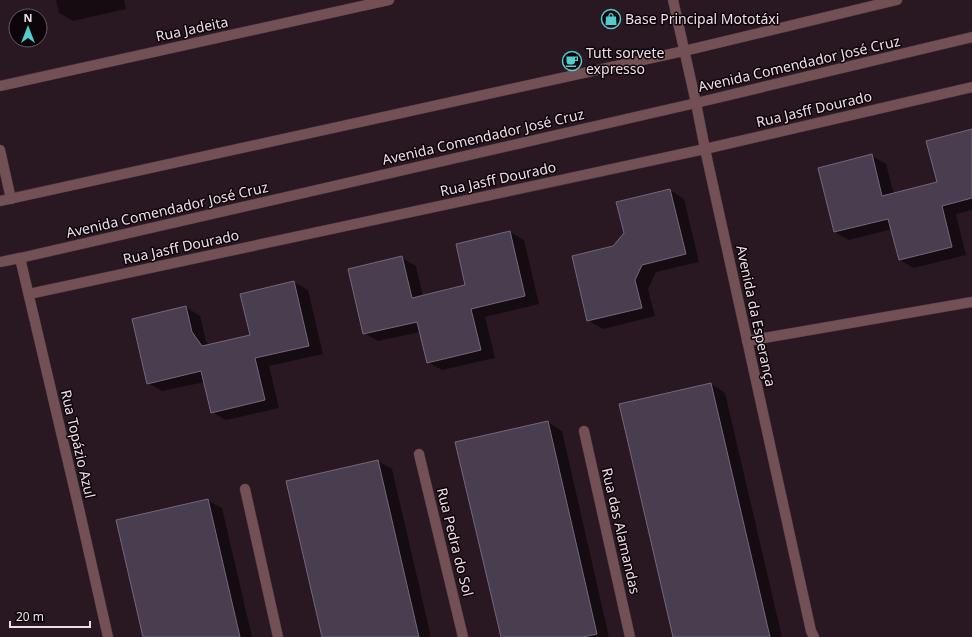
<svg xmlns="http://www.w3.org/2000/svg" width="972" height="637" font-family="'Noto Sans',sans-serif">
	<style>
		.shadow { fill: #0007 }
		.building { fill: #493d50; stroke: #75677c }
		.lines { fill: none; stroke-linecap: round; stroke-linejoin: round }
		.service-casing { stroke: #44333e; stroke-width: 11 }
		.minor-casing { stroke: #44333e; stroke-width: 11 }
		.service { stroke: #725053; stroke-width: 10 }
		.minor { stroke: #725053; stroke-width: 10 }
		.labels { text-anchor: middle; stroke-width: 3; stroke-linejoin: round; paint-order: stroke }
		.poi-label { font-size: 14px; fill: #eddfe7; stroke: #0d0509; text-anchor: start }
		.street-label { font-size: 14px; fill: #eddfe7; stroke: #0d0509 }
	</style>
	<rect width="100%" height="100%" fill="#291722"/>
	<g class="shadow">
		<path d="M 56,0 L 124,0 L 126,9 L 73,21 L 59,13 Z"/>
		<path d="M 972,130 L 972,210 L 956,214 L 966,255 L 914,268 L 900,260 L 892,229 L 849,240 L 835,232 L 872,156 L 886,164 L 894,194 L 938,183 Z"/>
		<path d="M 670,190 L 684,199 L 699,262 L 656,272 L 648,289 L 655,316 L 603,329 L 588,320 L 614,247 Z"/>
		<path d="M 510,232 L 524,240 L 539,304 L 485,317 L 495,358 L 442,370 L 428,362 L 420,332 L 378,341 L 364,333 L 402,258 L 416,266 L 423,296 L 467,286 Z"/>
		<path d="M 294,282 L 308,290 L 323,354 L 269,366 L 279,408 L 226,420 L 212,412 L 205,382 L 162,391 L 148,383 L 186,307 L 200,316 L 206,341 L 209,345 L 251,336 Z"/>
		<path d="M 711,384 L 725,393 L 782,637 L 674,637 Z"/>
		<path d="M 548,422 L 562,431 L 609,637 L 502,637 Z"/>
		<path d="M 378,461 L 392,469 L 431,637 L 323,637 Z"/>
		<path d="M 207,500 L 222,508 L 252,637 L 144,637 Z"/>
	</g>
	<g class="building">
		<path d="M 972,129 L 972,198 L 942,206 L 952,247 L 899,260 L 888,219 L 834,232 L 818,168 L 872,154 L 882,196 L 937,182 L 926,141 Z"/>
		<path d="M 670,189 L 686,254 L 642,265 L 635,280 L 642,308 L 587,321 L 572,256 L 613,246 L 624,233 L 616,202 Z"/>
		<path d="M 510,231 L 525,296 L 471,309 L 481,350 L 427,363 L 417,322 L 363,334 L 348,269 L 402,256 L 412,298 L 465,285 L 456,244 Z"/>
		<path d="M 294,281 L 309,346 L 255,358 L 265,400 L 211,413 L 201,371 L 147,384 L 132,319 L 186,306 L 192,332 L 202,346 L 250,335 L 240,294 Z"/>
		<path d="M 711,383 L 732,473 L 770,637 L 673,637 L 627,438 L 619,404 Z"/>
		<path d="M 548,421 L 597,634 L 583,637 L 501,637 L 455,442 Z"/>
		<path d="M 378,460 L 419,637 L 322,637 L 286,481 Z"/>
		<path d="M 208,499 L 240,637 L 143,637 L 116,520 Z"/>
	</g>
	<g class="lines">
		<defs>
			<path id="service" d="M 747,341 L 972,302"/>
			<g id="minor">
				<path d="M 673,0 L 696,103 L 705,149 L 811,631 L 814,637"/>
				<path d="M 0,86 L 389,0"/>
				<path d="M 0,150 L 11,199"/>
				<path d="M 0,201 L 684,51 L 897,0"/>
				<path d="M 20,258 L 80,513 L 108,637"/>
				<path d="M 0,262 L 20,258 L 696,103 L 972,37"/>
				<path d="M 29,294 L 705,149 L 972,87"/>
				<path d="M 584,431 L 630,637"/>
				<path d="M 419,454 L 463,637"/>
				<path d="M 245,489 L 278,637"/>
			</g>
		</defs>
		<use href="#service" class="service-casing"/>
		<use href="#minor" class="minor-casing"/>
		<use href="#service" class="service"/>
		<use href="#minor" class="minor"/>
	</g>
	<defs>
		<symbol id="shop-ring" viewBox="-11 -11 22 22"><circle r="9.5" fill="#0d0509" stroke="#53cdcb" stroke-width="1.5"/><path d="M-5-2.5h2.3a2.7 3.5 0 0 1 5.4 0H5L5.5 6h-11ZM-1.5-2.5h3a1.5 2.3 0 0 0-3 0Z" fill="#53cdcb"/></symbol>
		<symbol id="cafe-ring" viewBox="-11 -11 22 22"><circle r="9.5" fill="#0d0509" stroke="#53cdcb" stroke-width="1.5"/><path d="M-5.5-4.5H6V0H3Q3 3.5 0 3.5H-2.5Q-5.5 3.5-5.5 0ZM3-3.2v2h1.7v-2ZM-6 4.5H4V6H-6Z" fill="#53cdcb"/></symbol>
	</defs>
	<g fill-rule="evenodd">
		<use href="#shop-ring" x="600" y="8" width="22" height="22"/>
		<use href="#cafe-ring" x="561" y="50" width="22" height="22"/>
	</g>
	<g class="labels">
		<g class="poi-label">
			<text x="625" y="24">Base Principal Mototáxi</text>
			<text x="586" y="58">Tutt sorvete<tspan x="586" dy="16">expresso</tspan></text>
		</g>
		<g class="street-label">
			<text transform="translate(192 29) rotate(-12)" y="5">Rua Jadeita</text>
			<text transform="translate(799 64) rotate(-13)" y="5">Avenida Comendador José Cruz</text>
			<text transform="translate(814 109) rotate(-13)" y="5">Rua Jasff Dourado</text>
			<text transform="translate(483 137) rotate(-13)" y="5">Avenida Comendador José Cruz</text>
			<text transform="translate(498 179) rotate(-12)" y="5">Rua Jasff Dourado</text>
			<text transform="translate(167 210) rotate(-13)" y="5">Avenida Comendador José Cruz</text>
			<text transform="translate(181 247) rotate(-12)" y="5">Rua Jasff Dourado</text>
			<text transform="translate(756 316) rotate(78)" y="5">Avenida da Esperança</text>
			<text transform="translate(78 444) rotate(77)" y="5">Rua Topázio Azul</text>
			<text transform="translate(621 531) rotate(77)" y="5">Rua das Alamandas</text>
			<text transform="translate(455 542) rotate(76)" y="5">Rua Pedra do Sol</text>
		</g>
	</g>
	<g transform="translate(28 28)"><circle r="19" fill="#0d0509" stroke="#675c62"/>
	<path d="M0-3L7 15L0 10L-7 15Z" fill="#53cdcb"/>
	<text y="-6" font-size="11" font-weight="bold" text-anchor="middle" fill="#eddfe7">N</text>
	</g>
	<path d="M10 621v6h80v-6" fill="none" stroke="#eddfe7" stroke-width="2"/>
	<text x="16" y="621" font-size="12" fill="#eddfe7" stroke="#0d0509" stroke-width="3" paint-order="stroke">20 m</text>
</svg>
